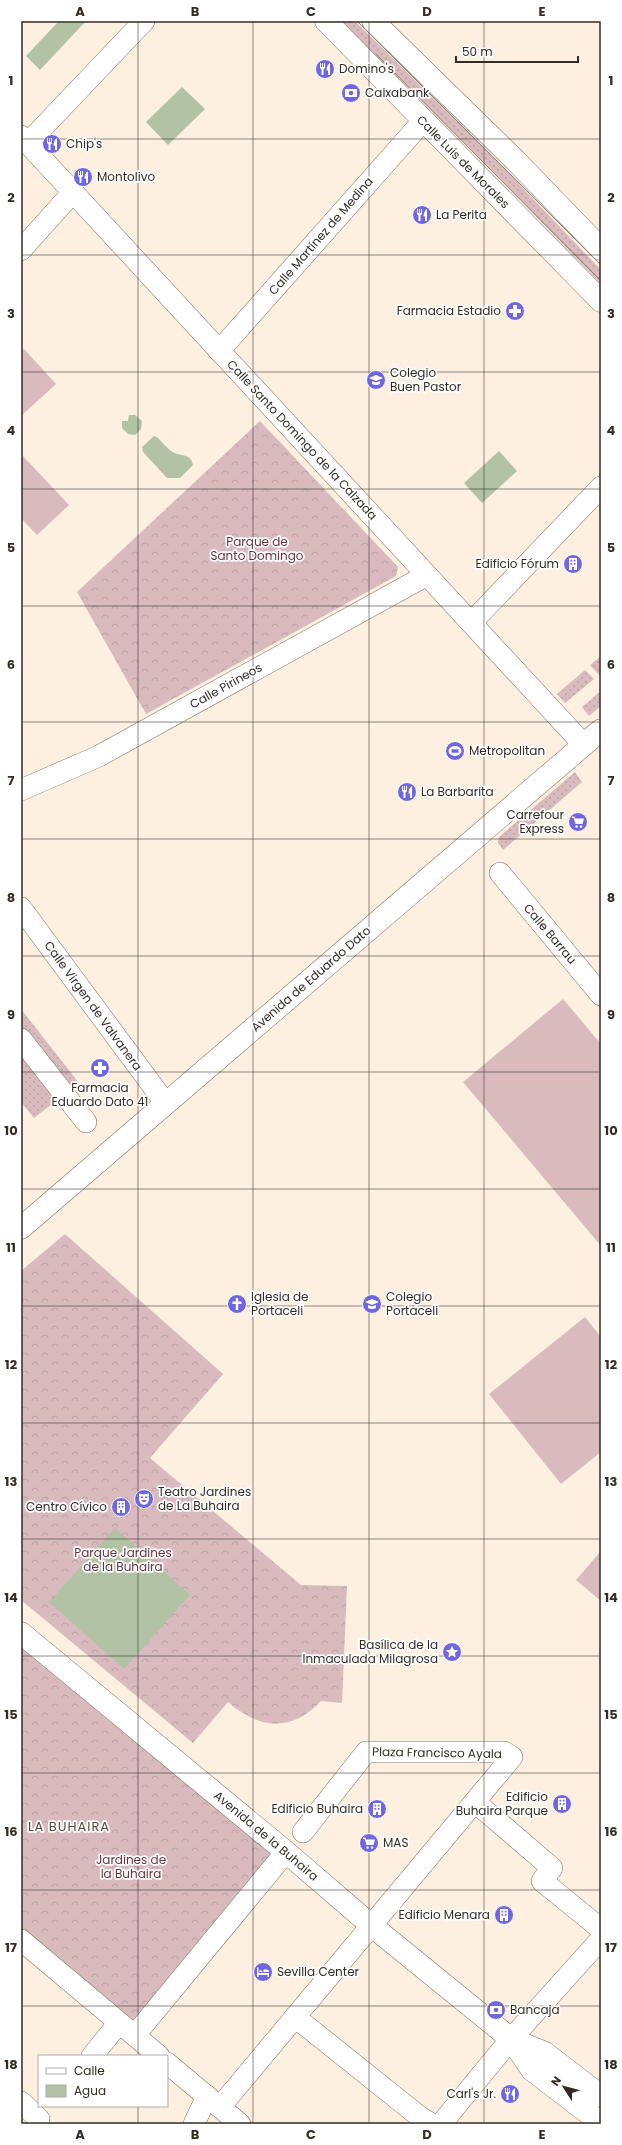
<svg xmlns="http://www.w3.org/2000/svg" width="622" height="2145" font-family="Poppins,sans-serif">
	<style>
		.grass { fill: url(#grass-dots) }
		.forest { fill: url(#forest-crowns) }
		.pitch { fill: #d9bbbe }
		.water { fill: #b1c2a5 }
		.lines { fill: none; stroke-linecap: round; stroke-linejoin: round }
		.minor-casing { stroke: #7f7160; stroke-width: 22 }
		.major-casing { stroke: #7f7160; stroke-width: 23 }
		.minor { stroke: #fff; stroke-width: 21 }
		.major { stroke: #fff; stroke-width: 22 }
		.tram { stroke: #837a70; stroke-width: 1 }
		.grid { fill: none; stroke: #322c25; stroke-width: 1; stroke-opacity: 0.55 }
		.labels { text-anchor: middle; stroke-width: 3.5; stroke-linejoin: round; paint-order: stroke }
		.poi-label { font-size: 12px; fill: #322c25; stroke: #fff; text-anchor: start }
		.street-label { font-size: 12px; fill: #322c25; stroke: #fff }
		.park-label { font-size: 12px; fill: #67343c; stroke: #fff }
		.neighbourhood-label { font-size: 13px; letter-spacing: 1px; fill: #594c3c; stroke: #fff }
		.neatline { fill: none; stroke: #322c25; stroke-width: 1.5 }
		.grid-label { font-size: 13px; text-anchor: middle; font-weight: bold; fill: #322c25 }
	</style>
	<defs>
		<pattern id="grass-dots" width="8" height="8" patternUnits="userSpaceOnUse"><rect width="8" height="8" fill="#d9bbbe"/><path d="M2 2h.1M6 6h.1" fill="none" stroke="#bba1a3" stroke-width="1.8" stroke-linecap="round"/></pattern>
		<pattern id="forest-crowns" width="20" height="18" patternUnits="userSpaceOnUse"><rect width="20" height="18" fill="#d9bbbe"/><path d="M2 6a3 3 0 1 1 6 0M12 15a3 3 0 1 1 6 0" fill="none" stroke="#bba1a3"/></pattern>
	</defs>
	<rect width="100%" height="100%" fill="#fdf0e1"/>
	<g class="grass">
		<path d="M 341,21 L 355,21 L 498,162 L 601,270 L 601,284 L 492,170 Z"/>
		<path d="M 601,656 L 601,673 L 599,675 L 590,665 Z"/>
		<path d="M 585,670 L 594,679 L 565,703 L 557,694 Z"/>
		<path d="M 601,691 L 601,706 L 589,716 L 582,707 Z"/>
		<path d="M 575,772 L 582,782 L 503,850 L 498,843 L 499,837 Z"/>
		<path d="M 21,1009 L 79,1083 L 34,1118 L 21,1102 Z"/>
	</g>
	<g class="forest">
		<path d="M 260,421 L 398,567 L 396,576 L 146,714 L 77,592 Z"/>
		<path d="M 65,1234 L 223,1374 L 150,1458 L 301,1585 L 347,1586 L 342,1703 L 321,1701 C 291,1733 259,1729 228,1702 L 193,1743 L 21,1600 L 21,1271 Z"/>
		<path d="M 21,1633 L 286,1852 L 135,2035 L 21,1939 Z"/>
	</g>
	<g class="pitch">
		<path d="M 24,349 L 56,384 L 21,416 L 21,351 Z"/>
		<path d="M 21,454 L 69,505 L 37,535 L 21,518 Z"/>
		<path d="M 563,999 L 601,1044 L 601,1246 L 463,1082 Z"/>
		<path d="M 585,1317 L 601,1337 L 601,1452 L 561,1484 L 489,1394 Z"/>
		<path d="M 601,1551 L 601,1601 L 576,1580 Z"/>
	</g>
	<g class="water">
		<path d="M 59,21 L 86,21 L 40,70 L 26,56 Z"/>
		<path d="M 182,87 L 205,109 L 168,145 L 146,122 Z"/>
		<path d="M 129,415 L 135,415 L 142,421 L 141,429 L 135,435 L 128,434 L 122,428 L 122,421 L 128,421 Z"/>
		<path d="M 154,436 L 157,437 C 162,442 166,447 171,451 C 178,457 191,452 193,465 L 180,478 L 167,478 L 143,452 L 142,447 Z"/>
		<path d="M 499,451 L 517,471 L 482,503 L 464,483 Z"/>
		<path d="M 115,1528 L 190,1595 L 124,1669 L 49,1602 Z"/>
	</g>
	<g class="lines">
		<defs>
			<g id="minor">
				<path d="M 21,136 L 584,745"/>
				<path d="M 28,143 L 144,21"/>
				<path d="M 21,250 L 73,192"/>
				<path d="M 219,351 L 423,121"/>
				<path d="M 471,623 L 601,487"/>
				<path d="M 21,790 L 99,756 L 427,575"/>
				<path d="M 500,873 L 601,995"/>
				<path d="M 21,908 L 166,1104"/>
				<path d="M 21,1039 L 86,1122"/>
				<path d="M 475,1802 L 552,1868 L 542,1881 L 601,1929"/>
				<path d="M 21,1940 L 159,2056"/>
				<path d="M 295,2017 L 420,2117 L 432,2124"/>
				<path d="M 135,2035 L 286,1852"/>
				<path d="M 92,2056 L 119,2023"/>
				<path d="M 167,2063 L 240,2124"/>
				<path d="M 21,2102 L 39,2119"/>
				<path d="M 220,2107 L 512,1757 L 504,1752 L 366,1752 L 303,1832"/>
				<path d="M 194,2124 L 207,2096"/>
				<path d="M 441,2124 L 511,2039 L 601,1939"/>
			</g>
			<g id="major">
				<path d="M 326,21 L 601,301"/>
				<path d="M 373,21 L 516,161 L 601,249"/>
				<path d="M 21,1228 L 601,730"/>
				<path d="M 21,1633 L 286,1852 L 372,1926 L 511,2039 L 532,2070 L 601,2123"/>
				<path d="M 511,2039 L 545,2053 L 601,2096"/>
			</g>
		</defs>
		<use href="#minor" class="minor-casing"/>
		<use href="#major" class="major-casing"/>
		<use href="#minor" class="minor"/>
		<use href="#major" class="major"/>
		<g class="tram">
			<path d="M 357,21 L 601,265"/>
			<path d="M 376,54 L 601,281"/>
		</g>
	</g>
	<path class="grid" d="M 138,21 L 138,2056M 253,21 L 253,2124M 369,21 L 369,2124M 484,21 L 484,2124M 21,139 L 601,139M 21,255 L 601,255M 21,372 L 601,372M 21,489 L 601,489M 21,606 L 601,606M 21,722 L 601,722M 21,839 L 601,839M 21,956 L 601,956M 21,1072 L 601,1072M 21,1189 L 601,1189M 21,1306 L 601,1306M 21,1423 L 601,1423M 21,1539 L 601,1539M 21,1656 L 601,1656M 21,1773 L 601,1773M 21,1890 L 601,1890M 21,2006 L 601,2006M 138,2106 L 138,2124"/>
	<defs>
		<symbol id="restaurant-disc" viewBox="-11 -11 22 22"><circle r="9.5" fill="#6e67e1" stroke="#fff"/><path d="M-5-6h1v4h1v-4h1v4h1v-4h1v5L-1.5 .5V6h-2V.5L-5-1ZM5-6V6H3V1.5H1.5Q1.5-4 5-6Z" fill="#fff"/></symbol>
		<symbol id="bank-disc" viewBox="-11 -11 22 22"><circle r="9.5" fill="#6e67e1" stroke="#fff"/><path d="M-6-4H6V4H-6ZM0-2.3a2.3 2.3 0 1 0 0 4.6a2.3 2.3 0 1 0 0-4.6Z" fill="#fff"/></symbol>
		<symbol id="pharmacy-disc" viewBox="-11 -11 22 22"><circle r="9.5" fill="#6e67e1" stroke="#fff"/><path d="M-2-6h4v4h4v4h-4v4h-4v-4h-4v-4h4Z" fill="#fff"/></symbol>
		<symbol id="school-disc" viewBox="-11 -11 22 22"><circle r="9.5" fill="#6e67e1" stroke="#fff"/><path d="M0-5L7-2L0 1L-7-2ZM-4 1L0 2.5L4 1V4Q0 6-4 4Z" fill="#fff"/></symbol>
		<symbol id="building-disc" viewBox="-11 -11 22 22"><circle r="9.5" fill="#6e67e1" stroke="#fff"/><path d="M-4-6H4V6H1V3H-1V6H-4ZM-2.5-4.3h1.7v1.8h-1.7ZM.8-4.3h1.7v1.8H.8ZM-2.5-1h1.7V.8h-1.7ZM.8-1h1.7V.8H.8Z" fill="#fff"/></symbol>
		<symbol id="stadium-disc" viewBox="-11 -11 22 22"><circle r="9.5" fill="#6e67e1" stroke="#fff"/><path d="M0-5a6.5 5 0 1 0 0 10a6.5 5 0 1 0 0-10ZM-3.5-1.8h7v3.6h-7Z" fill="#fff"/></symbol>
		<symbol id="supermarket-disc" viewBox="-11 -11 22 22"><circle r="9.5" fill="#6e67e1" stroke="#fff"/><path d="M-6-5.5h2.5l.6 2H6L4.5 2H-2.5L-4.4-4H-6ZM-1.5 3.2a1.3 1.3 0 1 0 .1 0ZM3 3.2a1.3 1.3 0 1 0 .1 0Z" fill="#fff"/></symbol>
		<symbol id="church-disc" viewBox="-11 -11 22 22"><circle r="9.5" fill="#6e67e1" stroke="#fff"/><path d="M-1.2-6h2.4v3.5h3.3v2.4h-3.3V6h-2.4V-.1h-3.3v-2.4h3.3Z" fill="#fff"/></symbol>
		<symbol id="university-disc" viewBox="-11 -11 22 22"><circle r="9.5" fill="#6e67e1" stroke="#fff"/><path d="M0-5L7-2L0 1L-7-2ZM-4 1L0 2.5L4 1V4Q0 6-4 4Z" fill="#fff"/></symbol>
		<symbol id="theatre-disc" viewBox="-11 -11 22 22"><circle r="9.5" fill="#6e67e1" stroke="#fff"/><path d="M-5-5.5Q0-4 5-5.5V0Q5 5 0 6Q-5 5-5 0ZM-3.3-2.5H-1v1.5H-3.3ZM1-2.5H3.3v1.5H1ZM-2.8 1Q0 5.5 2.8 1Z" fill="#fff"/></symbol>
		<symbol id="sight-disc" viewBox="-11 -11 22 22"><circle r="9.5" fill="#6e67e1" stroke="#fff"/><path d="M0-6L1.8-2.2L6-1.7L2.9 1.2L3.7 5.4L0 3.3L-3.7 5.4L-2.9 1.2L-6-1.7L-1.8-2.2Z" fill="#fff"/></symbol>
		<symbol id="hotel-disc" viewBox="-11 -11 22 22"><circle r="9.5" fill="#6e67e1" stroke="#fff"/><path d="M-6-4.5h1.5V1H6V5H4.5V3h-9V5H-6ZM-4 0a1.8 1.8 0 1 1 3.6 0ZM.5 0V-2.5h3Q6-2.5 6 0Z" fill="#fff"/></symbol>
	</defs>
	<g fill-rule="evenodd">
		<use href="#restaurant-disc" x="314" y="58" width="22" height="22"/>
		<use href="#bank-disc" x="340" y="82" width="22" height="22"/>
		<use href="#restaurant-disc" x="41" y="133" width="22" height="22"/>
		<use href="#restaurant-disc" x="72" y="166" width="22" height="22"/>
		<use href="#restaurant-disc" x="411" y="204" width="22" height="22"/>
		<use href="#pharmacy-disc" x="504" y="300" width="22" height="22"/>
		<use href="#school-disc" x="365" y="369" width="22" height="22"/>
		<use href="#building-disc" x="562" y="553" width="22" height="22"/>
		<use href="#stadium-disc" x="444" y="740" width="22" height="22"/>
		<use href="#restaurant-disc" x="396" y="781" width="22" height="22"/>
		<use href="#supermarket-disc" x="567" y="811" width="22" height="22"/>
		<use href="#pharmacy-disc" x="89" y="1057" width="22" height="22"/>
		<use href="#church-disc" x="226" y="1293" width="22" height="22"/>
		<use href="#university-disc" x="361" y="1293" width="22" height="22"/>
		<use href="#theatre-disc" x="133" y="1488" width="22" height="22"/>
		<use href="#building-disc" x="110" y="1496" width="22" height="22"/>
		<use href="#sight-disc" x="441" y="1641" width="22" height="22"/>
		<use href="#building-disc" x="551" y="1793" width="22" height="22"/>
		<use href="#building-disc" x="366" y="1798" width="22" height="22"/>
		<use href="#supermarket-disc" x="358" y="1832" width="22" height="22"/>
		<use href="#building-disc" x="493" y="1904" width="22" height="22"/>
		<use href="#hotel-disc" x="252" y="1961" width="22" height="22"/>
		<use href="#bank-disc" x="485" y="1999" width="22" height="22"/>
		<use href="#restaurant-disc" x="499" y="2083" width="22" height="22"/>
	</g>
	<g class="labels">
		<g class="poi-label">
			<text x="339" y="73">Domino's</text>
			<text x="365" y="97">Caixabank</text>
			<text x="66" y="148">Chip's</text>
			<text x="97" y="181">Montolivo</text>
			<text x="436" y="219">La Perita</text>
			<text x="501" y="315" text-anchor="end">Farmacia Estadio</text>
			<text x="390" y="377">Colegio<tspan x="390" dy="14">Buen Pastor</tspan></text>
			<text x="559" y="568" text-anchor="end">Edificio Fórum</text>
			<text x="469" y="755">Metropolitan</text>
			<text x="421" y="796">La Barbarita</text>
			<text x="564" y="819" text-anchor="end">Carrefour<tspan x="564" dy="14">Express</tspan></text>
			<text x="100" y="1092" text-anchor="middle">Farmacia<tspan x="100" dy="14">Eduardo Dato 41</tspan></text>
			<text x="251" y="1301">Iglesia de<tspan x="251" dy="14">Portaceli</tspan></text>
			<text x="386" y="1301">Colegio<tspan x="386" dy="14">Portaceli</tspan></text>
			<text x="158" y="1496">Teatro Jardines<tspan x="158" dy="14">de La Buhaira</tspan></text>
			<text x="107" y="1511" text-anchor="end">Centro Cívico</text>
			<text x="438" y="1649" text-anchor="end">Basílica de la<tspan x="438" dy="14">Inmaculada Milagrosa</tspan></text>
			<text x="548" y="1801" text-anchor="end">Edificio<tspan x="548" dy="14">Buhaira Parque</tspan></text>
			<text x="363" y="1813" text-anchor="end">Edificio Buhaira</text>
			<text x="383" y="1847">MAS</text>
			<text x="490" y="1919" text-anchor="end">Edificio Menara</text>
			<text x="277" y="1976">Sevilla Center</text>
			<text x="510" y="2014">Bancaja</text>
			<text x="496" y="2098" text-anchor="end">Carl's Jr.</text>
		</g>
		<g class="street-label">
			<text transform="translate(463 162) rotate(45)" y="4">Calle Luis de Morales</text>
			<text transform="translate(321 236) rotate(-49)" y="4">Calle Martínez de Medina</text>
			<text transform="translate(302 440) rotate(47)" y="4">Calle Santo Domingo de la Calzada</text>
			<text transform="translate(226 686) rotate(-29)" y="4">Calle Pirineos</text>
			<text transform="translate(550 934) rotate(50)" y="4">Calle Barrau</text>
			<text transform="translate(311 979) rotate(-41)" y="4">Avenida de Eduardo Dato</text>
			<text transform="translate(93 1006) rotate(54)" y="4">Calle Virgen de Valvanera</text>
			<text transform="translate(437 1753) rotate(1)" y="4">Plaza Francisco Ayala</text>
			<text transform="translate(266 1836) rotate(40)" y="4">Avenida de la Buhaira</text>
		</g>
		<g class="park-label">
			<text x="257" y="546">Parque de<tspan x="257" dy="14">Santo Domingo</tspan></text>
			<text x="123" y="1557">Parque Jardines<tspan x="123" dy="14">de la Buhaira</tspan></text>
			<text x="131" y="1864">Jardines de<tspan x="131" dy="14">la Buhaira</tspan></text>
		</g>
		<g class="neighbourhood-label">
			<text x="69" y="1831">LA BUHAIRA</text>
		</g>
	</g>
	<rect width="622" height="2145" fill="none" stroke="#ffffff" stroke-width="44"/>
	<rect x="38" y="2055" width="130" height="52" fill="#ffffff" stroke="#adaba8"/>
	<rect x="46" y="2068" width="20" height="6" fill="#ffffff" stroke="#adaba8"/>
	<text x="74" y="2075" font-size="12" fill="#322c25">Calle</text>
	<rect x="46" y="2085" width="20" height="12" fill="#b1c2a5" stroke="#adaba8"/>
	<text x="74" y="2095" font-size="12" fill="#322c25">Agua</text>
	<g transform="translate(564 2087) rotate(306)" stroke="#ffffff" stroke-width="3" paint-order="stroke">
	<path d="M0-3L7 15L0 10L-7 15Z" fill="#322c25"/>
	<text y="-6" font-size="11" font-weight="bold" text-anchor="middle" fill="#322c25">N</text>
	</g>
	<path d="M456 56v6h122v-6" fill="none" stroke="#322c25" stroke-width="2"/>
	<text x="462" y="56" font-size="12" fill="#322c25" stroke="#ffffff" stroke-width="3" paint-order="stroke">50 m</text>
	<rect x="22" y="22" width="578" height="2101" class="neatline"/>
	<g class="grid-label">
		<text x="80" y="16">A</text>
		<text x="195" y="16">B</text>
		<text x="311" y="16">C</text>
		<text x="427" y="16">D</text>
		<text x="542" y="16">E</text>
		<text x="11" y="85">1</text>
		<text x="611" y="85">1</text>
		<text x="11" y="202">2</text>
		<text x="611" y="202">2</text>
		<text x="11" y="318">3</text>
		<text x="611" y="318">3</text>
		<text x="11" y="435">4</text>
		<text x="611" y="435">4</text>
		<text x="11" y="552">5</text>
		<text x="611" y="552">5</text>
		<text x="11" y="669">6</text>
		<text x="611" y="669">6</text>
		<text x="11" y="785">7</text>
		<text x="611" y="785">7</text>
		<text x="11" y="902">8</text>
		<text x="611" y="902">8</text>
		<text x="11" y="1019">9</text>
		<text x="611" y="1019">9</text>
		<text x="11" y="1135">10</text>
		<text x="611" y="1135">10</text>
		<text x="11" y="1252">11</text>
		<text x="611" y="1252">11</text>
		<text x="11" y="1369">12</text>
		<text x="611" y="1369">12</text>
		<text x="11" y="1486">13</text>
		<text x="611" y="1486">13</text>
		<text x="11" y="1602">14</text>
		<text x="611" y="1602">14</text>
		<text x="11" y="1719">15</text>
		<text x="611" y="1719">15</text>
		<text x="11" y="1836">16</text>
		<text x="611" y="1836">16</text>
		<text x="11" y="1952">17</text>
		<text x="611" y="1952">17</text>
		<text x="11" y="2069">18</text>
		<text x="611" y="2069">18</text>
		<text x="80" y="2139">A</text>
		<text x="195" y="2139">B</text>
		<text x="311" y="2139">C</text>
		<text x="427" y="2139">D</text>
		<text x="542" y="2139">E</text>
	</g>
</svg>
